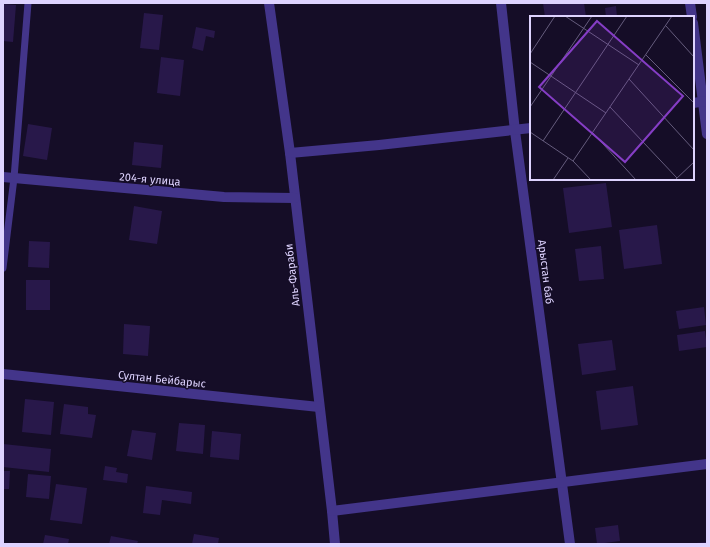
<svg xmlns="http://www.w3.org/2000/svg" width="710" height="547" font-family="'Fira Sans',sans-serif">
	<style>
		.building { fill: #28184a }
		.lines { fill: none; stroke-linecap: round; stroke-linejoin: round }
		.service { stroke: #43358a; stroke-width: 7 }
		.minor { stroke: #43358a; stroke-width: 10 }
		.labels { text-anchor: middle; stroke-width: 3; stroke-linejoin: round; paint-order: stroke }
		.street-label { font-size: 11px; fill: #ded3ff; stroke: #150d27 }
		.inset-road { fill: none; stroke: #655c7d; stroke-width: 1 }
		.view { fill: #853dc5; fill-opacity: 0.15; stroke: #853dc5; stroke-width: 2 }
		.inset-edge { fill: none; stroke: #ded3ff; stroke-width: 2 }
	</style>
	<rect width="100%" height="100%" fill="#150d27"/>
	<g class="building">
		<path d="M 543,3 L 584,3 L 586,17 L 545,17 Z"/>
		<path d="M 3,4 L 16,5 L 13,42 L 3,41 Z"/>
		<path d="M 616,6 L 617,17 L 606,17 L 605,8 Z"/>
		<path d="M 144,13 L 163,15 L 159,50 L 140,48 Z"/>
		<path d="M 196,27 L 215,31 L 214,38 L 206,36 L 203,51 L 192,48 Z"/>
		<path d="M 161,57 L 184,60 L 180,96 L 157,93 Z"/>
		<path d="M 28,124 L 52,128 L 47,160 L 23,156 Z"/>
		<path d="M 134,142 L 163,145 L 161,168 L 132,165 Z"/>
		<path d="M 606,183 L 612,227 L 569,233 L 563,188 Z"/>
		<path d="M 134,206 L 162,211 L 157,244 L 129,240 Z"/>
		<path d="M 657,225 L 662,264 L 624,269 L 619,230 Z"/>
		<path d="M 29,241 L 50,242 L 49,268 L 28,267 Z"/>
		<path d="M 601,246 L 604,279 L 579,281 L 575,249 Z"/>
		<rect x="26" y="280" width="24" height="30"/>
		<path d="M 704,307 L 706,325 L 679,329 L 676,311 Z"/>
		<path d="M 124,324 L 150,326 L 148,356 L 123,354 Z"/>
		<path d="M 705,331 L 707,347 L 679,351 L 677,335 Z"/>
		<path d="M 612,340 L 616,370 L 582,375 L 578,344 Z"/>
		<path d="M 633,386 L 638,425 L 601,430 L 596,391 Z"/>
		<path d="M 25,399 L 54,402 L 51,435 L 22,432 Z"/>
		<path d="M 64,404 L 88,407 L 88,414 L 96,415 L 92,438 L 60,434 Z"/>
		<path d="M 179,423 L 205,425 L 203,454 L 176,451 Z"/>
		<path d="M 132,430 L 156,433 L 152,460 L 127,456 Z"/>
		<path d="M 212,431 L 241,434 L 239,460 L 210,457 Z"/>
		<path d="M 3,444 L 51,449 L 49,472 L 3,467 Z"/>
		<path d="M 105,466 L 117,468 L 116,472 L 128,474 L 127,483 L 103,480 Z"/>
		<path d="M 3,471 L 10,471 L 9,489 L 3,489 Z"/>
		<path d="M 28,474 L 51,476 L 49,499 L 26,497 Z"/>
		<path d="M 56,484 L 87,488 L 82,524 L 50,520 Z"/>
		<path d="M 146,486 L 192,492 L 191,504 L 162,500 L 160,515 L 143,513 Z"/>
		<path d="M 618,525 L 620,541 L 597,544 L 595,528 Z"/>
		<path d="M 194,534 L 219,538 L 218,544 L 192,544 Z"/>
		<path d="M 45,535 L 69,539 L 68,544 L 43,544 Z"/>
		<path d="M 111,536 L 138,541 L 137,544 L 109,544 Z"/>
		<path d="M 707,542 L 707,544 L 696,544 L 696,543 Z"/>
	</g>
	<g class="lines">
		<path class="service" d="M 3,268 L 14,178 L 28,3"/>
		<g class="minor">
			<path d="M 269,3 L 290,153 L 332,511 L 335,544"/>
			<path d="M 501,3 L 515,131 L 570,544"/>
			<path d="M 690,3 L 692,17"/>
			<path d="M 693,23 L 707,134"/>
			<path d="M 693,103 L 707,101"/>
			<path d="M 290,153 L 379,145 L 531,128"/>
			<path d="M 3,177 L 224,197 L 295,198"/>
			<path d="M 3,374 L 319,407"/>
			<path d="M 332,511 L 707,464"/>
		</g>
	</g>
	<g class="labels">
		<g class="street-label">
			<text transform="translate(150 179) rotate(5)" y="4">204-я улица</text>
			<text transform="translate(546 272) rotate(83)" y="4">Арыстан баб</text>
			<text transform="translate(292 275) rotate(-97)" y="4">Аль-Фараби</text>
			<text transform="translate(162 379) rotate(6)" y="4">Султан Бейбарыс</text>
		</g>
	</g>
	<g transform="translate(530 16)">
		<rect width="164" height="164" fill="#150d27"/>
		<path class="inset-road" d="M 35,0 L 109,49M 136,10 L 164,41M 0,38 L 25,0M 116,39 L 164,87M 0,46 L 76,97M 99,63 L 164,134M 0,91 L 62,0M 80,91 L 147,162M 0,116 L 43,145 L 61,164M 63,117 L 106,164M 13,125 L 97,0M 43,145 L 142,0M 23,164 L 38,142M 145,164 L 164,146"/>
		<path class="view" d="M 67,5 L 153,80 L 95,146 L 9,71 Z"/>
		<rect width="164" height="164" class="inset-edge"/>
	</g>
	<rect width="710" height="547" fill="none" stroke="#ded3ff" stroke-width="8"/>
</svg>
